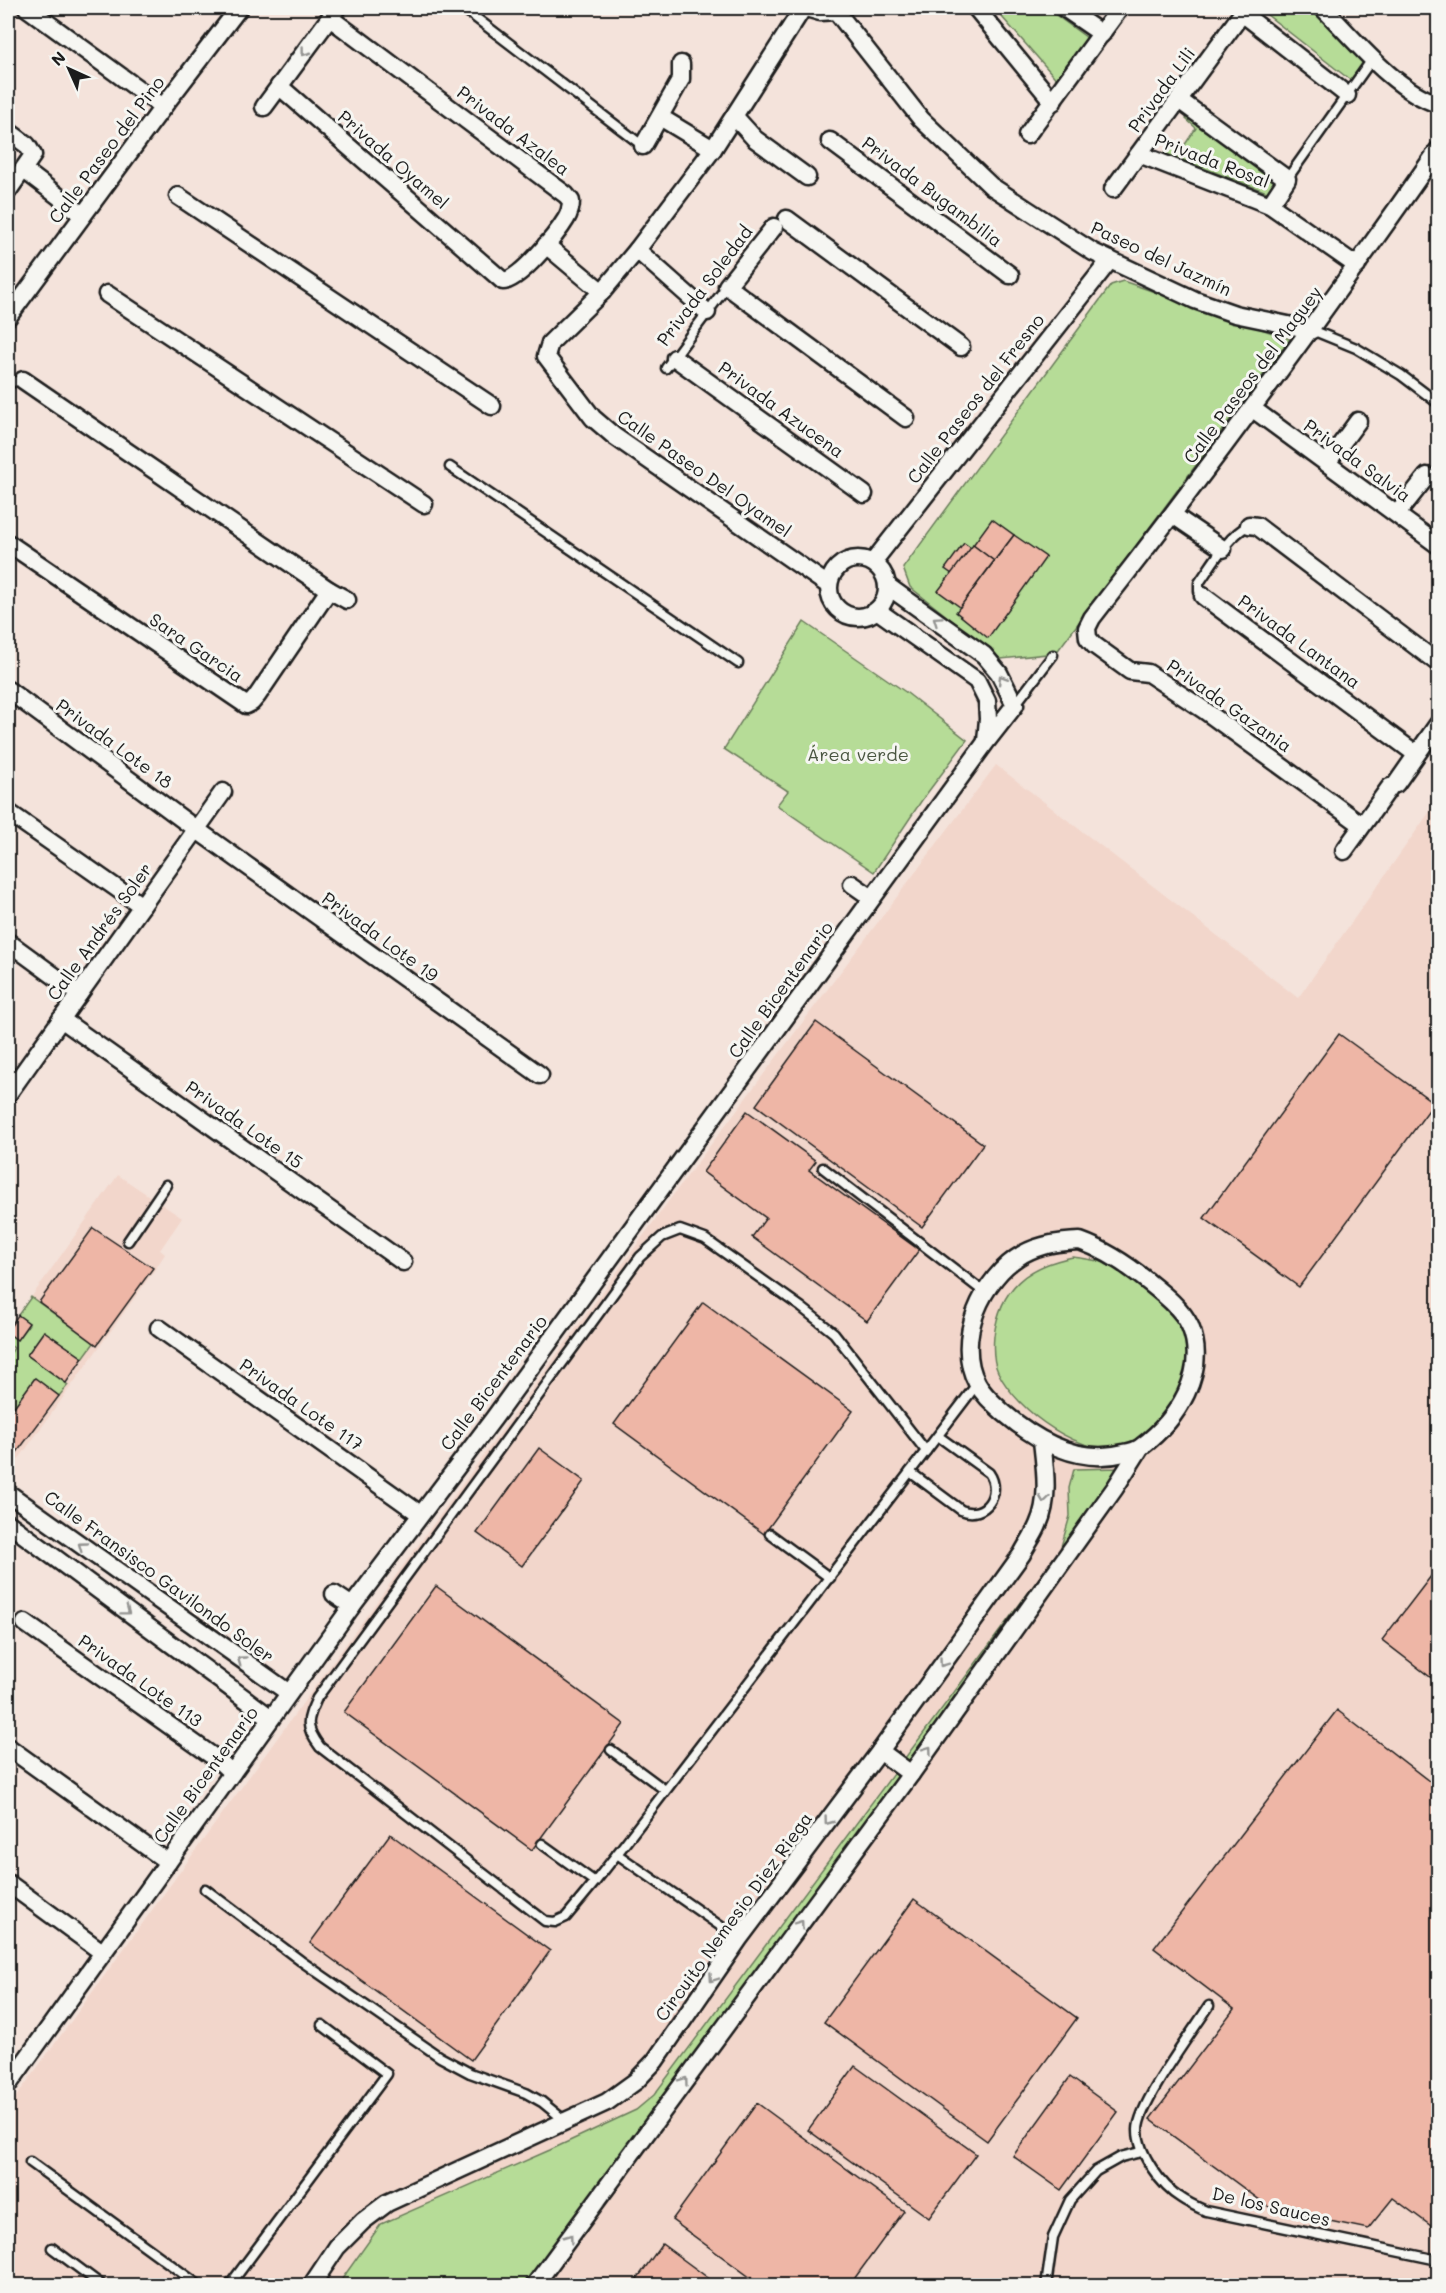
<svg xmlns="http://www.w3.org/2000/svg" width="1446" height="2293" font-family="Mali,sans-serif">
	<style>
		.built { fill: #f2d6cb }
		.green { fill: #b6dc97; stroke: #697c5a; stroke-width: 1.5 }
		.building { fill: #eeb6a6; stroke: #1c1c1c; stroke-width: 1.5 }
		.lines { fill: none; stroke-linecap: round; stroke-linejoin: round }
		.lane-casing { stroke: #1c1c1c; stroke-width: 13 }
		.street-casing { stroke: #1c1c1c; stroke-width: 21 }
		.lane { stroke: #f6f6f2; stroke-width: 8 }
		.street { stroke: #f6f6f2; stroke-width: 16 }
		.oneway { stroke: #949492 }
		.labels { text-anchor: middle; stroke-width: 6; stroke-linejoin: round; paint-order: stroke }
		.street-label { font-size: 18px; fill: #1c1c1c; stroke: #f6f6f2 }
		.park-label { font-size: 18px; fill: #4a5641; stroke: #f6f6f2 }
	</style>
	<rect width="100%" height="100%" fill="#f4e3db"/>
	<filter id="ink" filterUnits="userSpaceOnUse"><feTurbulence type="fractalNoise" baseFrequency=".0167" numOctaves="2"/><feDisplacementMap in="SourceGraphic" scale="12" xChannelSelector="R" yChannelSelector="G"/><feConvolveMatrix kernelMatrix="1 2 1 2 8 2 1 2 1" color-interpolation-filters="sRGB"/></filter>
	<g filter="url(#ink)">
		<g class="built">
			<path d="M 996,765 L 1298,998 L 1438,800 L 1438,2285 L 8,2285 L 8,2097 L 13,2101 L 676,1191 Z"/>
			<path d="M 118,1175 L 182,1218 L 160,1250 L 165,1254 L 156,1268 L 8,1474 L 8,1330 Z"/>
		</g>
		<g class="green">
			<path d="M 994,8 L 1046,8 L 1090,40 L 1060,83 Z"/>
			<path d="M 1270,8 L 1319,8 L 1370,60 L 1354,83 L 1266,14 Z"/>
			<path d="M 1191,115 L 1282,178 L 1272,194 L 1164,153 L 1169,146 L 1180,152 L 1196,128 L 1186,119 Z"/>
			<path d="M 1123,281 L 1290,339 L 1056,653 L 1001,659 L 910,587 L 903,568 L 1111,285 Z"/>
			<path d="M 804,622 L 907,693 L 967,740 L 922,800 L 874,872 L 777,805 L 788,791 L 724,749 Z"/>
			<path d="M 1073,1257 C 1086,1259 1101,1260 1113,1266 C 1137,1278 1174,1308 1185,1333 C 1189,1340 1191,1360 1190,1369 C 1189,1374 1186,1381 1184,1386 C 1181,1394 1178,1409 1173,1415 C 1167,1422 1157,1426 1150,1431 C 1144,1436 1136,1444 1128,1446 C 1084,1461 1016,1410 998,1372 C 993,1361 993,1347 994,1336 C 1000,1288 1027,1266 1073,1257 Z"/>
			<path d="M 31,1297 L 94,1343 L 83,1358 L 44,1331 L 27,1355 L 68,1385 L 59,1396 L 35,1378 L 8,1415 L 8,1357 L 14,1348 L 8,1344 L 8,1333 L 17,1340 L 29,1324 L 18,1315 Z"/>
			<path d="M 1121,1468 L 536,2285 L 337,2286 L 381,2224 L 550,2150 L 636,2110 L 654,2095 L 1060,1550 L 1070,1516 L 1069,1488 L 1074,1469 Z"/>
		</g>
		<g class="building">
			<path d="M 992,519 L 1014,535 L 994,561 L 973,545 Z"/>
			<path d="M 1014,535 L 1046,557 L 988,638 L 956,612 Z"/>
			<path d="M 964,543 L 971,548 L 952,574 L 945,569 Z"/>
			<path d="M 973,545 L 994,561 L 960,607 L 938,591 Z"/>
			<path d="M 816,1022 L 983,1144 L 922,1227 L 756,1105 Z"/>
			<path d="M 1339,1034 L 1434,1103 L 1299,1287 L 1204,1218 Z"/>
			<path d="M 747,1111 L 816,1161 L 809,1170 L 919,1250 L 867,1321 L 752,1237 L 766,1218 L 703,1172 Z"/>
			<path d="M 93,1228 L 153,1268 L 97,1345 L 39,1302 Z"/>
			<path d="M 703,1302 L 853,1411 L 764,1534 L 614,1424 Z"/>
			<path d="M 18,1315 L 29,1323 L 17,1340 L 8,1333 L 8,1330 Z"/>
			<path d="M 44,1331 L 83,1358 L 66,1383 L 27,1355 Z"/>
			<path d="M 35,1378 L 59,1396 L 12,1459 L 8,1456 L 8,1415 Z"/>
			<path d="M 539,1448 L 584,1481 L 522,1566 L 477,1533 Z"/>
			<path d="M 1438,1567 L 1438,1683 L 1382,1640 Z"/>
			<path d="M 436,1586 L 624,1724 L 532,1850 L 344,1712 Z"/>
			<path d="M 1337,1710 L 1438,1788 L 1438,2231 L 1393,2198 L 1368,2229 L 1272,2209 L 1150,2119 L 1234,2009 L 1154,1948 Z"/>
			<path d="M 390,1834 L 550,1951 L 471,2060 L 310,1943 Z"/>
			<path d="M 914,1899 L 1077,2018 L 987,2141 L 824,2022 Z"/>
			<path d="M 855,2066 L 976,2154 L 929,2218 L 808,2130 Z"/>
			<path d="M 1070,2077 L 1118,2112 L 1061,2190 L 1013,2156 Z"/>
			<path d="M 757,2103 L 904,2211 L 849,2286 L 762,2286 L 672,2220 Z"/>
			<path d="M 662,2244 L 719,2286 L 632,2286 Z"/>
		</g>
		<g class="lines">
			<defs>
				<g id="lane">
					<path d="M 463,8 L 643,146"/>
					<path d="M 1287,179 L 1373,58"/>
					<path d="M 1312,330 L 1356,348 L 1401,375 L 1438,403"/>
					<path d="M 666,368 L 727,286"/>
					<path d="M 8,386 L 12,382 L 23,380"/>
					<path d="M 450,467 L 738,663"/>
					<path d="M 1203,596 L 1199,591 L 1199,583 C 1213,563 1227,537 1249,525"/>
					<path d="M 1015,705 L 1053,655"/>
					<path d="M 823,1168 L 984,1292"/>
					<path d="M 128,1241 L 166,1185"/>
					<path d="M 926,1451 L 977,1384"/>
					<path d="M 910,1472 L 961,1510 C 985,1520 1003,1493 989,1473 L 938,1436"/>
					<path d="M 770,1534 L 830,1578"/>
					<path d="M 611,1750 L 665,1790"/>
					<path d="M 542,1844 L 595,1882 L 617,1854 L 739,1939"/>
					<path d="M 595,1882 L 566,1917 L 555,1922 L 545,1921 L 320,1747 C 304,1726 307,1720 317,1698 L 640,1257 L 662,1237 L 680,1230 L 705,1239 L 801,1307 L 834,1333 L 926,1451 L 617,1854"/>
					<path d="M 205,1889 L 301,1961 L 440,2057 L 470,2073 L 526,2093 L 542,2102 L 564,2120"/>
					<path d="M 1209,2006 C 1193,2031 1138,2104 1138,2130 C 1138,2153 1161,2186 1181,2198 C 1188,2203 1197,2207 1206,2211 L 1438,2260"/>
					<path d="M 30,2162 L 200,2286"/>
					<path d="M 52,2248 L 103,2286"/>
					<path d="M 229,2286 L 387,2074 L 322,2025"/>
					<path d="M 1046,2286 L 1053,2237 L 1070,2200 L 1096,2171 L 1121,2157 L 1141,2152"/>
				</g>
				<g id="street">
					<path d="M 27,8 L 163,107"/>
					<path d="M 803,8 L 713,149 L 637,250 L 602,292 L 550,343 L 546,356 L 593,418 L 614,436 L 828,585"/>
					<path d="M 806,8 L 820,12 L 836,11 L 840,8"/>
					<path d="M 976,8 L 1053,102"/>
					<path d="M 1064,8 L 1102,34"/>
					<path d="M 1323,8 C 1355,40 1394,90 1438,104"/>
					<path d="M 836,11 L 921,119 L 991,186 L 1093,252 L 1195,300 L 1235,314 L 1312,330"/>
					<path d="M 1242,13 L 1347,95"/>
					<path d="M 279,86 L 503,281 C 519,281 557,234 566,219 C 569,214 571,208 571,201 L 566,195 L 330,18"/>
					<path d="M 1179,100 L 1287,179 L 1270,205"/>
					<path d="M 264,107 L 337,8"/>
					<path d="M 660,117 L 713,149"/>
					<path d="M 735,117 L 755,139 L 807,177"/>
					<path d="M 8,131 L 27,145 L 33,155 L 8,191"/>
					<path d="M 1027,135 L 1120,8"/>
					<path d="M 830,141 L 1010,275"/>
					<path d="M 643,146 L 681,79 L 681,64"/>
					<path d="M 1139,154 L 1270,205 L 1357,266"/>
					<path d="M 24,170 L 83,215"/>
					<path d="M 1113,189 L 1246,8"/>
					<path d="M 178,196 L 492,406"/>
					<path d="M 787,219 L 961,347"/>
					<path d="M 774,227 L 727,286 L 906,418"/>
					<path d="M 546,245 L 602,292"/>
					<path d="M 637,250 L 707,312"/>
					<path d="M 107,294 L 424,504"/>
					<path d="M 8,317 L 163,107 L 239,8"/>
					<path d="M 675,358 L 864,494"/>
					<path d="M 23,380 L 329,590 L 347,600"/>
					<path d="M 1253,409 L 1438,545"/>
					<path d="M 1327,463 L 1358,421"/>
					<path d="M 1397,514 L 1427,476"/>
					<path d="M 1173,515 L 1223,549"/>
					<path d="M 1249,525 L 1257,526 L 1438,663"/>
					<path d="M 8,543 L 246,705 L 252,702 L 257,696 L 329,590"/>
					<circle cx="858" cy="588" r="29"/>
					<path d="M 873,562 L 1110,260"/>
					<path d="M 1203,596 L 1416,754"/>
					<path d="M 878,611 L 977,681 L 987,701 L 988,719 L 986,741"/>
					<path d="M 8,690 L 197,830 L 540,1075"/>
					<path d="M 1396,784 L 1438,724"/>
					<path d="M 8,812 L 142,906"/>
					<path d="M 1362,825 L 1204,710 L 1148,673 L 1130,671 L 1094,645 L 1088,638 L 1087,628 L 1092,618 C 1212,465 1327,309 1438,150"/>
					<path d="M 1344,851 L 1390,787"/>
					<path d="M 852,884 L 872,898"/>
					<path d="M 8,942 L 79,994"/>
					<path d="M 61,1019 L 403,1262"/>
					<path d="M 8,1094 L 223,792"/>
					<path d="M 1080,1241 C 1105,1250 1125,1263 1146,1280 C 1161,1292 1182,1308 1190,1326 C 1209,1372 1177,1420 1141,1447 C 1136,1451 1130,1452 1124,1453 C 1079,1465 1038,1442 1004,1413 C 994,1404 983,1395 977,1383 C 954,1340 982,1277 1023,1254 C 1041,1244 1060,1242 1080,1241 Z"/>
					<path d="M 159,1328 L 420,1514"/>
					<path d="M 8,1493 L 289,1693"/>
					<path d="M 8,1523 L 271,1718"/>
					<path d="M 334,1594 L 352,1606"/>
					<path d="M 25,1623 L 218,1760 L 232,1773"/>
					<path d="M 8,1747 L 168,1862"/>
					<path d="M 880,1751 L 911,1774"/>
					<path d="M 8,1883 L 102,1952"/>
					<path d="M 8,2085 L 352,1606 L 494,1418 L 986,742 L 1015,705 L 999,673 L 984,655 L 889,587"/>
					<path d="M 311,2286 L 337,2247 L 363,2221 L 387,2203 L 607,2102 L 636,2081 L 655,2061 L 739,1939 L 880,1751 L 1022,1554 C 1027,1544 1034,1535 1038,1525 C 1050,1499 1045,1468 1042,1441"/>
					<path d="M 534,2286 L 911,1774 L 1115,1488 L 1139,1450"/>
				</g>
			</defs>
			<use href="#lane" class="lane-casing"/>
			<use href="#street" class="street-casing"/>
			<use href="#lane" class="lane"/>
			<use href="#street" class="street"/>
		</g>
		<defs><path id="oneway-chevron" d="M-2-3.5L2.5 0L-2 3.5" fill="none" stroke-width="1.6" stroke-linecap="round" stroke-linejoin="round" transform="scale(1.5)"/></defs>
		<g class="oneway">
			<use href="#oneway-chevron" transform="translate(305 52) rotate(127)"/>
			<use href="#oneway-chevron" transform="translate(937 620) rotate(-145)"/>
			<use href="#oneway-chevron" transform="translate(1002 679) rotate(-122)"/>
			<use href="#oneway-chevron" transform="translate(1044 1499) rotate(98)"/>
			<use href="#oneway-chevron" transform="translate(82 1546) rotate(-144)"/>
			<use href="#oneway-chevron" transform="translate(126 1611) rotate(37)"/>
			<use href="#oneway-chevron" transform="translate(241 1660) rotate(-144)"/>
			<use href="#oneway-chevron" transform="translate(943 1663) rotate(126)"/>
			<use href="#oneway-chevron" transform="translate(928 1750) rotate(-54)"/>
			<use href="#oneway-chevron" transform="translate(828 1821) rotate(127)"/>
			<use href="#oneway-chevron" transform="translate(800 1924) rotate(-54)"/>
			<use href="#oneway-chevron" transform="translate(713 1978) rotate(125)"/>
			<use href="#oneway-chevron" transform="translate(684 2081) rotate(-54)"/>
			<use href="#oneway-chevron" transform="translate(569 2238) rotate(-54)"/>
		</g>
	</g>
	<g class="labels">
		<g class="street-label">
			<text transform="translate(1162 90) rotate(-54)" y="6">Privada Lili</text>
			<text transform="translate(513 131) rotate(37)" y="6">Privada Azalea</text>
			<text transform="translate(107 150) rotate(-53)" y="6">Calle Paseo del Pino</text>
			<text transform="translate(393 160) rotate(41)" y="6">Privada Oyamel</text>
			<text transform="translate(1212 161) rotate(21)" y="6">Privada Rosal</text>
			<text transform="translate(932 192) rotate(37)" y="6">Privada Bugambilia</text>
			<text transform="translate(1161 259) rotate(25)" y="6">Paseo del Jazmín</text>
			<text transform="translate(705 286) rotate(-53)" y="6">Privada Soledad</text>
			<text transform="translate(1253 375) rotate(-53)" y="6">Calle Paseos del Maguey</text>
			<text transform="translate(976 399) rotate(-52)" y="6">Calle Paseos del Fresno</text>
			<text transform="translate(781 410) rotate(36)" y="6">Privada Azucena</text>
			<text transform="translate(1357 461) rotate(36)" y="6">Privada Salvia</text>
			<text transform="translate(704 474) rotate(35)" y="6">Calle Paseo Del Oyamel</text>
			<text transform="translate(1299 642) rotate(36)" y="6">Privada Lantana</text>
			<text transform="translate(196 648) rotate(34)" y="6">Sara Garcia</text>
			<text transform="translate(1229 706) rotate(35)" y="6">Privada Gazania</text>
			<text transform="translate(114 744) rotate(36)" y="6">Privada Lote 18</text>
			<text transform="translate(100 932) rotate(-54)" y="6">Calle Andrés Soler</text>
			<text transform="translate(380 937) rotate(36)" y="6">Privada Lote 19</text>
			<text transform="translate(781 990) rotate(-54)" y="6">Calle Bicentenario</text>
			<text transform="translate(244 1125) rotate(35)" y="6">Privada Lote 15</text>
			<text transform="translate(494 1383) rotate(-53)" y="6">Calle Bicentenario</text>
			<text transform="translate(301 1405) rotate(35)" y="6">Privada Lote 117</text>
			<text transform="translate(159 1577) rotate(36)" y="6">Calle Fransisco Gavilondo Soler</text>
			<text transform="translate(140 1681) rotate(35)" y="6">Privada Lote 113</text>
			<text transform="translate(206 1775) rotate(-54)" y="6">Calle Bicentenario</text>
			<text transform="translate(734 1917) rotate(-54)" y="6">Circuito Nemesio Diez Riega</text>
			<text transform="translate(1271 2207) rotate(13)" y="6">De los Sauces</text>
		</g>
		<g class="park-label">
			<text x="858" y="761">Área verde</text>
		</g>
	</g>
	<rect width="1446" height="2293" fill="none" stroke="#f6f6f2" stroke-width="30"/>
	<rect x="15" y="15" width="1416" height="2263" fill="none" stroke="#1c1c1c" stroke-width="2" filter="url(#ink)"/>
	<g transform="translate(69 69) rotate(315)" stroke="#f6f6f2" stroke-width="4.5" paint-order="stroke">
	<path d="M0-4.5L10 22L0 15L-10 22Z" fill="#1c1c1c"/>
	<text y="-9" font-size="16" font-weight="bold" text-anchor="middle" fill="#1c1c1c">N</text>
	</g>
</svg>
